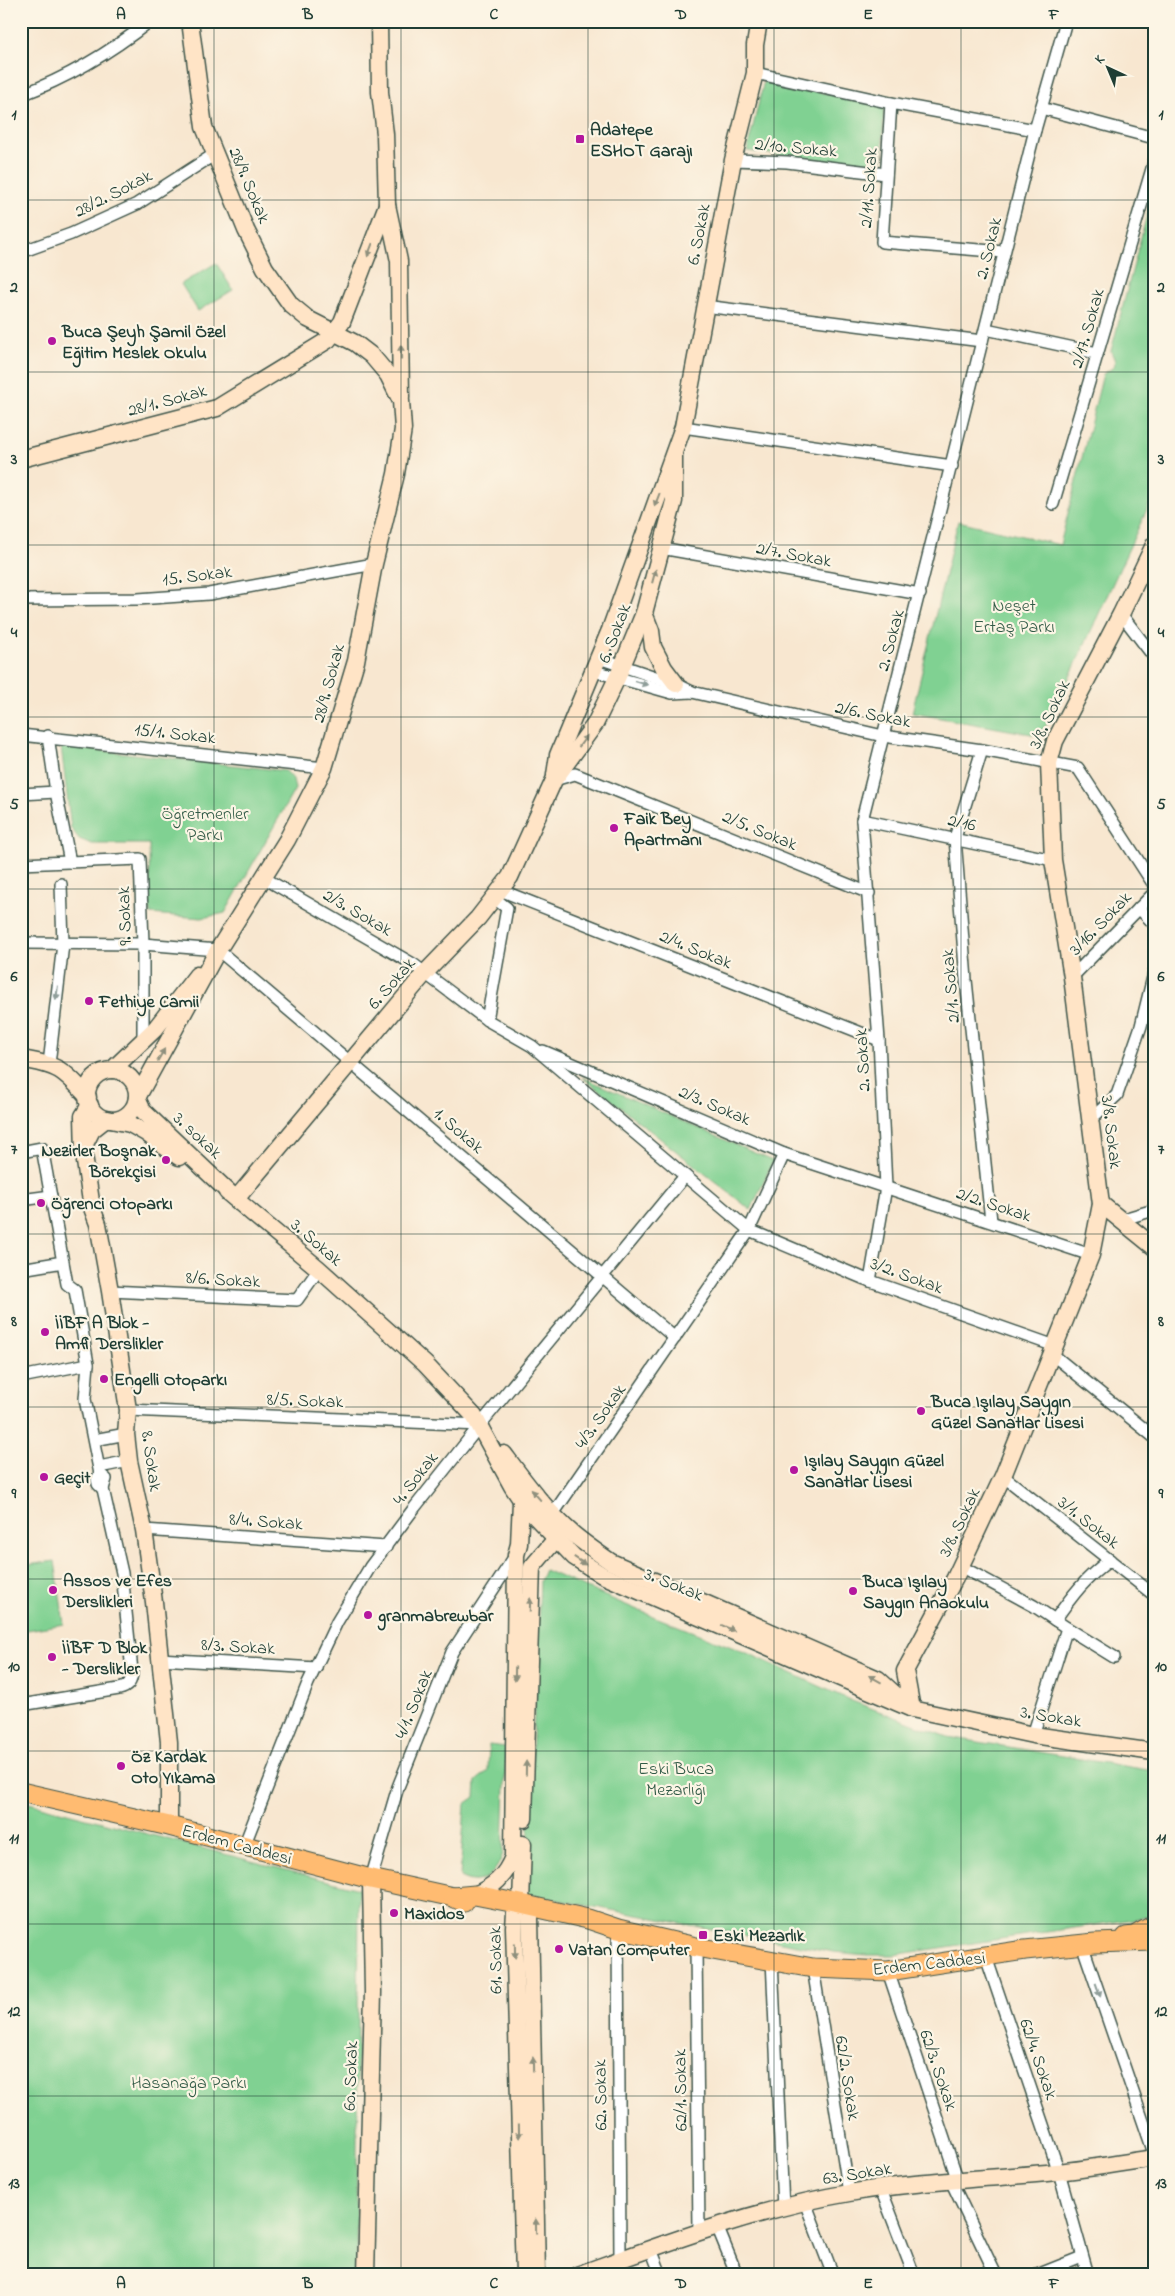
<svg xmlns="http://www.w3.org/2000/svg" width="1175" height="2296" font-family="'Indie Flower',sans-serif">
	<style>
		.green { fill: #80d192; stroke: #508763 }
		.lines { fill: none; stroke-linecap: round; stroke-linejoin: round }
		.street-casing { stroke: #40564b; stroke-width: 14 }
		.secondary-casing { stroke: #40564b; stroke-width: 19 }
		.primary-casing { stroke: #40564b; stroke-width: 21 }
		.street { stroke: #fff; stroke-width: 11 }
		.secondary { stroke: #ffe4c6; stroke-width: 16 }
		.primary { stroke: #ffbb71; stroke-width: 19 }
		.oneway { fill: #8f907d }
		.oneway2 { fill: #8f9e9a }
		.grid { fill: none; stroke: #1f3d34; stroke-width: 1; stroke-opacity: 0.55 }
		.poi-dot { fill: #b5179e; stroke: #fcf5e5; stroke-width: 2 }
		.labels { text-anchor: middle; stroke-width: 4.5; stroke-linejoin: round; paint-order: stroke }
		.poi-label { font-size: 18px; font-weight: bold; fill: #1f3d34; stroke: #fcf5e5; text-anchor: start }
		.street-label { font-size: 18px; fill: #1f3d34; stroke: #fcf5e5 }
		.park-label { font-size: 18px; fill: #325b47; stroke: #fcf5e5 }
		.neatline { fill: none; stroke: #1f3d34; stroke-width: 2 }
		.grid-label { font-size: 16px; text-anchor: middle; font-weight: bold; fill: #1f3d34 }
	</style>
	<rect width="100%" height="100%" fill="#fcf5e5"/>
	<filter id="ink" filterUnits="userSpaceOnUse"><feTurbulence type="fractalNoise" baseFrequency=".02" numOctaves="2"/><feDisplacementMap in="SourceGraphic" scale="10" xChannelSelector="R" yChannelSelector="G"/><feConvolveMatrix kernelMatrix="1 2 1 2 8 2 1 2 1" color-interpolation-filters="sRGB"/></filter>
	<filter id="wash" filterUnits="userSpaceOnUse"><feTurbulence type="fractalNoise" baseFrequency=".0096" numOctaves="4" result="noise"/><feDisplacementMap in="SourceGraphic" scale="20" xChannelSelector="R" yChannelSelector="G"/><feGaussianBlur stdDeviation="1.12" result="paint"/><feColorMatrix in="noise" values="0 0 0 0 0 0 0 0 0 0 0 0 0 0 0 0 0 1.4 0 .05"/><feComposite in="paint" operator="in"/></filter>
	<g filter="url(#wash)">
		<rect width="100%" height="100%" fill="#f8e7d0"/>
		<g class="green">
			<path d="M 764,81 L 884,105 L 882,168 L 747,151 Z"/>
			<path d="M 1154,188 L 1154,494 L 1049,722 L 1037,735 L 912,713 L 958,521 L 1060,545 L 1103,374 L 1114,367 L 1115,361 L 1111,351 Z"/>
			<path d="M 216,263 L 233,290 L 198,311 L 181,284 Z"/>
			<path d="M 61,746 L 286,771 L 293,779 L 295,789 L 225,913 L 202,918 L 150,914 L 149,844 L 92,844 L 79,839 L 71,828 Z"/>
			<path d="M 582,1077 L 773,1161 L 751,1210 Z"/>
			<path d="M 55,1561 L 64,1624 L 21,1631 L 21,1566 Z"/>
			<path d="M 545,1570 L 640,1611 L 752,1655 L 852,1701 L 948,1737 L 1154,1771 L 1154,1913 L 1147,1917 L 893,1955 L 867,1955 L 834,1952 L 526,1894 L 540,1581 Z"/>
			<path d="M 489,1745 L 506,1747 L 503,1853 C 497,1873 482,1889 460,1877 L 465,1804 L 475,1797 L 476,1781 L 488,1771 Z"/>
			<path d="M 21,1801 L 359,1889 L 356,2275 L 21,2275 Z"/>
		</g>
	</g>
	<g filter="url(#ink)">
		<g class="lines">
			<defs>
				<g id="street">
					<path d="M 755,73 L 891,103"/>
					<path d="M 21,95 C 67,78 112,51 150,21"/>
					<path d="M 1041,108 L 1154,138"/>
					<path d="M 733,160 L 787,162 L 886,174"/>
					<path d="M 21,252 L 71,234 L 137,204 L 215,154"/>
					<path d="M 1004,252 L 882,242 L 891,103 L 1035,130"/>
					<path d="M 704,306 L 982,341"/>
					<path d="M 986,329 L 1097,353"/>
					<path d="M 683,427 L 952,466"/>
					<path d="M 1053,504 L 1154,162"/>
					<path d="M 661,548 L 920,594"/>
					<path d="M 21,600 L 138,599 L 209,594 L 374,564"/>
					<path d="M 1121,614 L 1154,657"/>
					<path d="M 599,658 L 676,684 L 692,692 L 883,736 L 982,750 L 1078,768 L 1154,885"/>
					<path d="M 594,671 L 672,693 L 692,692"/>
					<path d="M 21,735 L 324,768"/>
					<path d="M 48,736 L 56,792 L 70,862"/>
					<path d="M 982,750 L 955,838 L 966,980 L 991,1221"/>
					<path d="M 554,780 L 575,774 L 869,893"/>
					<path d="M 21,794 L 56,792"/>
					<path d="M 862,820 L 1053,860"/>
					<path d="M 21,864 L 140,859 L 143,944 L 143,1041"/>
					<path d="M 264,878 L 413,964 L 487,1020 L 532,1046 L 749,1230 L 865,1279 L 1055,1346"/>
					<path d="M 500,890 L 879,1040"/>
					<path d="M 1139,908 L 1154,924"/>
					<path d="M 21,943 L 143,944 L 218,950 L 675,1338"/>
					<path d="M 1072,977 L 1154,893"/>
					<path d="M 487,1020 L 507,908 L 494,898"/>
					<path d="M 543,1051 L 784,1154 L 1091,1255"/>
					<path d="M 49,1064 L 63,944 L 61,884"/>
					<path d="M 1090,1120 L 1117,1095 L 1141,1026 L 1154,973"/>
					<path d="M 21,1152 L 42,1148 L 67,1284 L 75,1290 L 88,1364 L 85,1399 L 100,1474 L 97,1479 L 98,1484 L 103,1489"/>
					<path d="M 21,1200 L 51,1196"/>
					<path d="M 1120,1220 L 1154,1210"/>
					<path d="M 21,1269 L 63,1262"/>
					<path d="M 870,1281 L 886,1187 L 879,1040 L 862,820 L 1035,130 L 1066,21"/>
					<path d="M 110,1291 L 297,1300 L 319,1269"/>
					<path d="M 1052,1354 L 1154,1437"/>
					<path d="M 21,1377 L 88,1364"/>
					<path d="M 128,1410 L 480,1425"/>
					<path d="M 94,1440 L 126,1434"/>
					<path d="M 99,1467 L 129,1461"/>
					<path d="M 1003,1476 L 1154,1595"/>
					<path d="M 553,1514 L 749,1230 L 784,1154"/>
					<path d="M 144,1530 L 386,1547"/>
					<path d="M 960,1566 L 1034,1606 L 1067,1628 L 1033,1735"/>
					<path d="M 1055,1620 C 1071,1597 1086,1577 1110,1560"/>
					<path d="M 1067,1628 L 1114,1657"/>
					<path d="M 159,1659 L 316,1668"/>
					<path d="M 21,1705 L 119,1689 C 129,1687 132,1681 132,1671 L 122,1573 L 103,1489 L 106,1479 L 100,1474"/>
					<path d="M 244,1846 L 308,1683 L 337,1622 L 370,1567 L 415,1507 L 480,1425 L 685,1176"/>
					<path d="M 371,1879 L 398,1787 L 452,1652 L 515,1556"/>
					<path d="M 618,1929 L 620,2260"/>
					<path d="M 1082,1944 L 1154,2153"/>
					<path d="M 696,1947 L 699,2233"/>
					<path d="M 986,1957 L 1059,2172 L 1088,2275"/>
					<path d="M 772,1959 L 783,2208"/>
					<path d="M 813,1968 L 849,2193"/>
					<path d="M 888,1971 L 958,2181"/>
					<path d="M 951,2181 L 996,2275"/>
					<path d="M 881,2189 L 914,2275"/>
					<path d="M 805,2202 L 833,2275"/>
					<path d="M 717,2226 L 737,2275"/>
					<path d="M 651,2249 L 661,2275"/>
					<path d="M 1037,2275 L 1082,2257"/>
				</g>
				<g id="secondary">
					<path d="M 190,21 L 204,127 L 246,230 L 265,268 L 291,305 L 308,319 L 355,343 L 372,356 L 388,375 L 401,401 L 403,429 L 396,474 L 374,564 L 356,661 L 324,768 L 287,840 L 218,950 L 137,1098 L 143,1111 L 236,1199"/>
					<path d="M 379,21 L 380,92 L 385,134 L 387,205 L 399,261 L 401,397"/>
					<path d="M 21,459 L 217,408 L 328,340 L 342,322 L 387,205"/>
					<path d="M 644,613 L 651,631 L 653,647 L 664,668 L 676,684"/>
					<path d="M 555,775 L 558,755 L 610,630 L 683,427 L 733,160 L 755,73 L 755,45 L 759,21"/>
					<path d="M 21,1059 C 58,1065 63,1069 88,1097"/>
					<path d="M 112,1070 L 155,1029 L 197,975"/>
					<circle cx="112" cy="1095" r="25"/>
					<path d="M 90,1105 L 83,1116 L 84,1155 L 92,1208 L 98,1224 L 110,1291 L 128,1410 L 126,1434 L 129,1461 L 144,1530 L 154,1602 L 169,1742 L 169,1826"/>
					<path d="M 85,1144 L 92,1130 L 106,1119 L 130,1124 L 146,1133 L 179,1157"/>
					<path d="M 227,1192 L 319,1269 L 425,1364 L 474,1416 L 512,1486 L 526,1507 L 574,1557 L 602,1575 L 912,1709 L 1033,1735 L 1154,1752"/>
					<path d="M 236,1199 L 425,973 L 478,918 L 510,877 L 554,780 L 595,724 L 618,676 L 644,613 L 674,501 L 674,455"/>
					<path d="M 1101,1204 L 1154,1247"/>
					<path d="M 504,1454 C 525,1482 546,1511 573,1534 C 585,1544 598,1553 611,1562 L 878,1679 L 899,1698"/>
					<path d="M 912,1709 L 905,1671 L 955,1578 L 1003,1476 L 1091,1255 L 1101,1204 L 1072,977 L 1053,860 L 1049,763 L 1055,741 L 1121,614 L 1154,545"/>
					<path d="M 524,1819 L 532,1567 L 555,1540 L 557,1530"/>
					<path d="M 475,1895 C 494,1886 505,1877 513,1857 L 516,1555 L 519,1544 L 521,1501"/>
					<path d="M 521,1904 L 523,1844"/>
					<path d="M 521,1904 L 530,1917 L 537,2275"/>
					<path d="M 521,1904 L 515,1913 L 514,1927 L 524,2275"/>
					<path d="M 366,2275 L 373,1992 L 371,1879"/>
					<path d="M 577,2275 C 666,2243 756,2209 849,2193 C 917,2181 987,2179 1056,2172 C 1089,2169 1121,2163 1154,2158"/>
				</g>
				<g id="primary">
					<path d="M 21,1792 L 169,1826 L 371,1879 L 453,1897 L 464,1902"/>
					<path d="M 453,1897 L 475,1895 L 521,1904 L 588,1919 L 618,1929 L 696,1947 L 813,1968 L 888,1971 L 1025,1950 L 1095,1943 L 1154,1941"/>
					<path d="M 1126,1937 L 1134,1936 L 1154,1925"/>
				</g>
			</defs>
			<use href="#street" class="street-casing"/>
			<use href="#secondary" class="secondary-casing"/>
			<use href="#primary" class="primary-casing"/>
			<use href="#street" class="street"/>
			<use href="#secondary" class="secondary"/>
			<use href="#primary" class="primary"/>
		</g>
		<defs><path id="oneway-solid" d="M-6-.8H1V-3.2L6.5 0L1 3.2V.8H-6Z" transform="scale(1.25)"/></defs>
		<g class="oneway">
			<use href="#oneway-solid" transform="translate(370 250) rotate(111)"/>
			<use href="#oneway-solid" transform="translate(401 352) rotate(-91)"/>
			<use href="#oneway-solid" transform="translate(657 500) rotate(111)"/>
			<use href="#oneway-solid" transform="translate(654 576) rotate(-75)"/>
			<use href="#oneway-solid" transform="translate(583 741) rotate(-54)"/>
			<use href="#oneway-solid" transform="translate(161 1055) rotate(-60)"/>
			<use href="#oneway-solid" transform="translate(536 1495) rotate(-131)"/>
			<use href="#oneway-solid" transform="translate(580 1561) rotate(34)"/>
			<use href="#oneway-solid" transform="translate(530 1605) rotate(-88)"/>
			<use href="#oneway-solid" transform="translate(728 1628) rotate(24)"/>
			<use href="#oneway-solid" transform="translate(515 1674) rotate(91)"/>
			<use href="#oneway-solid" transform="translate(875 1679) rotate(-151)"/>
			<use href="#oneway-solid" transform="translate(526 1768) rotate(-89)"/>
			<use href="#oneway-solid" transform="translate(515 1951) rotate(89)"/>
			<use href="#oneway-solid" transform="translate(533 2064) rotate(-91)"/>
			<use href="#oneway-solid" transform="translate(519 2131) rotate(89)"/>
			<use href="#oneway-solid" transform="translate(536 2226) rotate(-91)"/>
		</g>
		<g class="oneway2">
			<use href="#oneway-solid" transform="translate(641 683) rotate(18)"/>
			<use href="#oneway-solid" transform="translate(57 993) rotate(97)"/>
			<use href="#oneway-solid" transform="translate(1098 1990) rotate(71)"/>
		</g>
	</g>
	<path class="grid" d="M 214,21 L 214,2275M 401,21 L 401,2275M 588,21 L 588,2275M 774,21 L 774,2275M 961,21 L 961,2275M 21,200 L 1154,200M 21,372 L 1154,372M 21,545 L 1154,545M 21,717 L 1154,717M 21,889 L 1154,889M 21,1062 L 1154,1062M 21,1234 L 1154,1234M 21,1407 L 1154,1407M 21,1579 L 1154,1579M 21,1751 L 1154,1751M 21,1924 L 1154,1924M 21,2096 L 1154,2096"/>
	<g class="poi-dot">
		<rect x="575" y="134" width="10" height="10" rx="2.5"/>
		<circle cx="52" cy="341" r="5"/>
		<circle cx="614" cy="828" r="5"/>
		<circle cx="89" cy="1001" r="5"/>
		<circle cx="166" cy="1160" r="5"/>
		<circle cx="41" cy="1203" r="5"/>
		<circle cx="45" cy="1332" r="5"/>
		<circle cx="104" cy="1379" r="5"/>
		<circle cx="921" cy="1411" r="5"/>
		<circle cx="794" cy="1470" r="5"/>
		<circle cx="44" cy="1477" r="5"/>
		<circle cx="53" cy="1590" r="5"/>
		<circle cx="853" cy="1591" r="5"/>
		<circle cx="368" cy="1615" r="5"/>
		<circle cx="52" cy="1657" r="5"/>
		<circle cx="121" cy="1766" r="5"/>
		<circle cx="394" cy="1913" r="5"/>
		<rect x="698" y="1930" width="10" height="10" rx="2.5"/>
		<circle cx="559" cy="1949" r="5"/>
	</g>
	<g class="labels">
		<g class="poi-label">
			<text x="590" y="135">Adatepe<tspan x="590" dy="21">ESHOT Garajı</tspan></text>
			<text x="62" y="337">Buca Şeyh Şamil Özel<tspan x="62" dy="21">Eğitim Meslek Okulu</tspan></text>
			<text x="624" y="824">Faik Bey<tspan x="624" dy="21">Apartmanı</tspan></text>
			<text x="99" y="1007">Fethiye Camii</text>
			<text x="156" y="1156" text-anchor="end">Nezirler Boşnak<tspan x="156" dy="21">Börekçisi</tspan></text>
			<text x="51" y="1209">Öğrenci Otoparkı</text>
			<text x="55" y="1328">İİBF A Blok -<tspan x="55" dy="21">Amfi Derslikler</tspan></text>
			<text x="114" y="1385">Engelli Otoparkı</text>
			<text x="931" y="1407">Buca Işılay Saygın<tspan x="931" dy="21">Güzel Sanatlar Lisesi</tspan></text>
			<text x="804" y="1466">Işılay Saygın Güzel<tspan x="804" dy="21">Sanatlar Lisesi</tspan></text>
			<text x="54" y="1483">Geçit</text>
			<text x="63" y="1586">Assos ve Efes<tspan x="63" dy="21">Derslikleri</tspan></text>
			<text x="863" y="1587">Buca Işılay<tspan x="863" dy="21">Saygın Anaokulu</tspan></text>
			<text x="378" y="1621">granmabrewbar</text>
			<text x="62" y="1653">İİBF D Blok<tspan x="62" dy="21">- Derslikler</tspan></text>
			<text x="131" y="1762">Öz Kardak<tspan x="131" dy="21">Oto Yıkama</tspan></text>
			<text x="404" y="1919">Maxidos</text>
			<text x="713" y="1941">Eski Mezarlık</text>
			<text x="569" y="1955">Vatan Computer</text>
		</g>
		<g class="street-label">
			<text transform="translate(796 147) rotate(5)" y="6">2/10. Sokak</text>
			<text transform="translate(250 185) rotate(67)" y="6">28/9. Sokak</text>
			<text transform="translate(868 188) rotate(-86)" y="6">2/11. Sokak</text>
			<text transform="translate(113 193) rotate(-27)" y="6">28/2. Sokak</text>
			<text transform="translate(698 234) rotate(-79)" y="6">6. Sokak</text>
			<text transform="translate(988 248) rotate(-76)" y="6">2. Sokak</text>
			<text transform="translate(1087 328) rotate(-74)" y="6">2/17. Sokak</text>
			<text transform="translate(167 400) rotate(-15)" y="6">28/1. Sokak</text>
			<text transform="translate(794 554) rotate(10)" y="6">2/7. Sokak</text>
			<text transform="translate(197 575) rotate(-7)" y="6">15. Sokak</text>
			<text transform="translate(614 633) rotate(-69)" y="6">6. Sokak</text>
			<text transform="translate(890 640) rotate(-75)" y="6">2. Sokak</text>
			<text transform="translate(328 683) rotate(-75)" y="6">28/9. Sokak</text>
			<text transform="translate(873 714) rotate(11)" y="6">2/6. Sokak</text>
			<text transform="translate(1049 714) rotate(-65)" y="6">3/8. Sokak</text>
			<text transform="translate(175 733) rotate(6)" y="6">15/1. Sokak</text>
			<text transform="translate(962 822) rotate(12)" y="6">2/16</text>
			<text transform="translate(760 830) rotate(22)" y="6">2/5. Sokak</text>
			<text transform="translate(358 912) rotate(30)" y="6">2/3. Sokak</text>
			<text transform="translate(124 916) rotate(-92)" y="6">9. Sokak</text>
			<text transform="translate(1100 923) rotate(-46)" y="6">3/16. Sokak</text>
			<text transform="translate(696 949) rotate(22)" y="6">2/4. Sokak</text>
			<text transform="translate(391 983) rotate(-49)" y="6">6. Sokak</text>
			<text transform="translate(950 986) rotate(-95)" y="6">2/1. Sokak</text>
			<text transform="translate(862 1060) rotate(-93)" y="6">2. Sokak</text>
			<text transform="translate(715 1105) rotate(23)" y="6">2/3. Sokak</text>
			<text transform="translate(459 1130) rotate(41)" y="6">1. Sokak</text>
			<text transform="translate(1112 1132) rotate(83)" y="6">3/8. Sokak</text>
			<text transform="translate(198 1135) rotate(43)" y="6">3. sokak</text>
			<text transform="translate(994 1204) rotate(18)" y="6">2/2. Sokak</text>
			<text transform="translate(317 1242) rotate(41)" y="6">3. Sokak</text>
			<text transform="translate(907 1275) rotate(20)" y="6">3/2. Sokak</text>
			<text transform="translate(223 1279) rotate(3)" y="6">8/6. Sokak</text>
			<text transform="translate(305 1400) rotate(2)" y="6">8/5. Sokak</text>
			<text transform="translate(600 1416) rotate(-55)" y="6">4/3. Sokak</text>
			<text transform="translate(152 1461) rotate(82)" y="6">8. Sokak</text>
			<text transform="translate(415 1478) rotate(-52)" y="6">4. Sokak</text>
			<text transform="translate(266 1521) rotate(4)" y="6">8/4. Sokak</text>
			<text transform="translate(959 1522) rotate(-65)" y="6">3/8. Sokak</text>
			<text transform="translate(1089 1522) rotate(38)" y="6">3/1. Sokak</text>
			<text transform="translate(674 1584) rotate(22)" y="6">3. Sokak</text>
			<text transform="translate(238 1646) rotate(3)" y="6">8/3. Sokak</text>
			<text transform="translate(413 1704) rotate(-68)" y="6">4/1. Sokak</text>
			<text transform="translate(1051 1716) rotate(9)" y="6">3. Sokak</text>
			<text transform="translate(237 1844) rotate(15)" y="6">Erdem Caddesi</text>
			<text transform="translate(495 1960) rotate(-91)" y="6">61. Sokak</text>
			<text transform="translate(929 1963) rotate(-6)" y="6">Erdem Caddesi</text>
			<text transform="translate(1039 2059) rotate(71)" y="6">62/4. Sokak</text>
			<text transform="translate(939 2070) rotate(71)" y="6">62/3. Sokak</text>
			<text transform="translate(350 2076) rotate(-88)" y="6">60. Sokak</text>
			<text transform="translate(848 2078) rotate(81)" y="6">62/2. Sokak</text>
			<text transform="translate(680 2090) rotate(-91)" y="6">62/1. Sokak</text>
			<text transform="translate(600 2095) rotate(-91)" y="6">62. Sokak</text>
			<text transform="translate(857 2173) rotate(-9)" y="6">63. Sokak</text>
		</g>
		<g class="park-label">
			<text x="1014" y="611">Neşet<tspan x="1014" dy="21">Ertaş Parkı</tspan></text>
			<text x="205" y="819">Öğretmenler<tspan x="205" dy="21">Parkı</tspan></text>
			<text x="676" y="1774">Eski Buca<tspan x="676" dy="21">Mezarlığı</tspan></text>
			<text x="189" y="2088">Hasanağa Parkı</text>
		</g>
	</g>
	<rect width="1175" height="2296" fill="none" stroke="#fcf5e5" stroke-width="55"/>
	<g transform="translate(1108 68) rotate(316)" stroke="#fcf5e5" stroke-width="4" paint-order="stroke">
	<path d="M0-4L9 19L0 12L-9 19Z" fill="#1f3d34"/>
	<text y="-8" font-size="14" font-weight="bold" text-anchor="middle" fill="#1f3d34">K</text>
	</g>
	<rect x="28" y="28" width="1120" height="2240" class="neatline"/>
	<g class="grid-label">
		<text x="121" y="19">A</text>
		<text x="308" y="19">B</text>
		<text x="494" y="19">C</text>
		<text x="681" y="19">D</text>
		<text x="868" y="19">E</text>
		<text x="1054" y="19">F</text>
		<text x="14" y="119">1</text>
		<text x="1161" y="119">1</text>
		<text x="14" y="292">2</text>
		<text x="1161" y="292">2</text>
		<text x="14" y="464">3</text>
		<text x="1161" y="464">3</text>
		<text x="14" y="637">4</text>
		<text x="1161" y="637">4</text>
		<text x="14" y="809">5</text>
		<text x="1161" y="809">5</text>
		<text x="14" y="981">6</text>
		<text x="1161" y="981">6</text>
		<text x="14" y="1154">7</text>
		<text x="1161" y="1154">7</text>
		<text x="14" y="1326">8</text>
		<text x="1161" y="1326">8</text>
		<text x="14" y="1498">9</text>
		<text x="1161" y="1498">9</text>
		<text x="14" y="1671">10</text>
		<text x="1161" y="1671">10</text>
		<text x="14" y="1843">11</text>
		<text x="1161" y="1843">11</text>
		<text x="14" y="2016">12</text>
		<text x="1161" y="2016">12</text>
		<text x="14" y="2188">13</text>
		<text x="1161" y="2188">13</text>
		<text x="121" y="2288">A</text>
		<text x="308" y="2288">B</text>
		<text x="494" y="2288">C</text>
		<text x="681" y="2288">D</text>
		<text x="868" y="2288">E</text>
		<text x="1054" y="2288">F</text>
	</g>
</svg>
